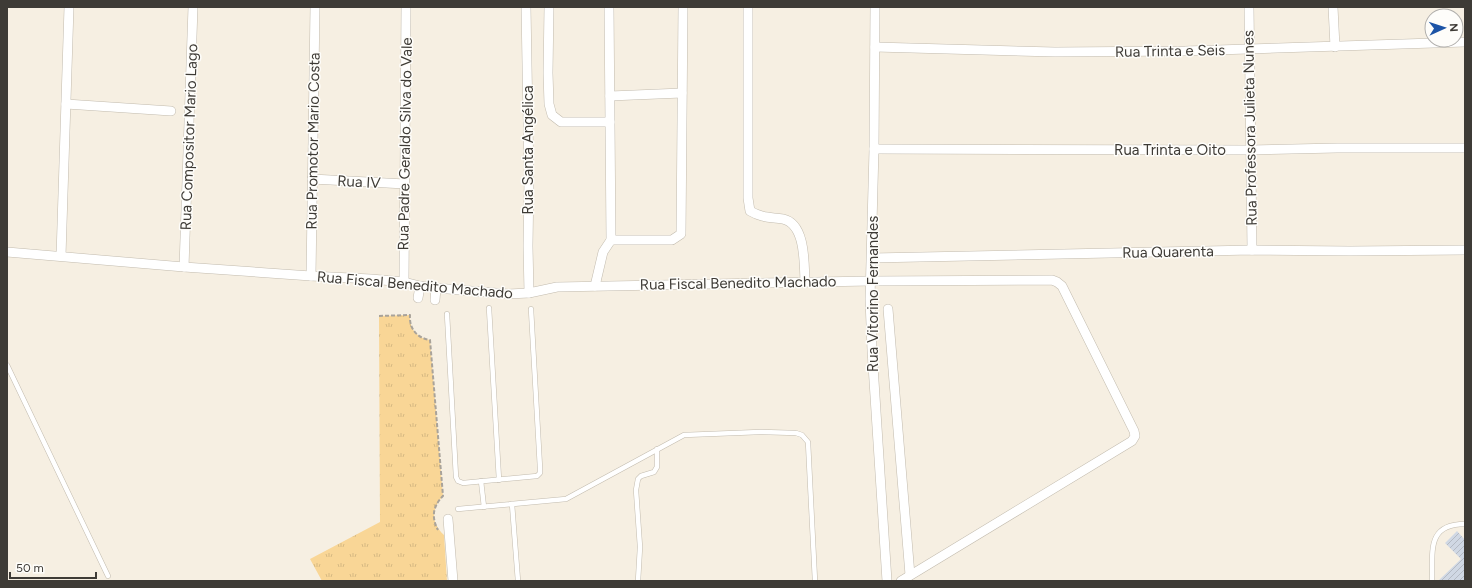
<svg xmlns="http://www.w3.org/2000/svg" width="1472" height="588" font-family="Figtree,sans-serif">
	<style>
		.park { fill: url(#park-tufts) }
		.building { fill: url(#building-hatch) }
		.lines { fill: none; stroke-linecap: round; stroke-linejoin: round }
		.lane-casing { stroke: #c2bbae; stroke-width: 5.5 }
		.street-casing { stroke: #c2bbae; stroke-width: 10 }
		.path { stroke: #a9a39a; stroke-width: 2; stroke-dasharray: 4 2; stroke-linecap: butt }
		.lane { stroke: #fff; stroke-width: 4.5 }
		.street { stroke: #fff; stroke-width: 9 }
		.labels { text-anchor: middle; stroke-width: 3; stroke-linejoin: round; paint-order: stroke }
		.street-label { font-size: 15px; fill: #3e3b36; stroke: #fefdfa }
	</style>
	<defs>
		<pattern id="park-tufts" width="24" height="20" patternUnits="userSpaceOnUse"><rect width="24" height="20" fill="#f9d696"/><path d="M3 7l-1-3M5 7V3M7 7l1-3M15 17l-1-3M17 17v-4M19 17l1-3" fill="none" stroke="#d6b982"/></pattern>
		<pattern id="building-hatch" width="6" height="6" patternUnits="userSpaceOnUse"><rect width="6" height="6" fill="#d0d8e4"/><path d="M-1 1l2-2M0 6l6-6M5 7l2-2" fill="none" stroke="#b4bac4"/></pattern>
	</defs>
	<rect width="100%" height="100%" fill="#f6efe2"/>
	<path class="park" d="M 410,315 C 409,329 417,338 430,340 L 443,496 C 431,509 431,523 444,535 L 447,581 L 322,581 L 310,559 L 380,522 L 379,316 Z"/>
	<path class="building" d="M 1457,531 L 1465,540 L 1465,581 L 1438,581 L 1461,559 L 1445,543 Z"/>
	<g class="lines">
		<defs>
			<g id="lane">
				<path d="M 489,308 L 499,480"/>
				<path d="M 447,314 L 456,477 L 458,481 L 463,483 L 537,476 L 540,473 L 540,468 L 531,309"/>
				<path d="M 7,365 L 108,576"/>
				<path d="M 481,481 L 484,507"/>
				<path d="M 512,504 L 518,581"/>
				<path d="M 458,509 L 566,499 L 684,435 L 760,432 L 796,433 L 802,435 L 808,442 L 815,581"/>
				<path d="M 638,581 L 640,547 L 636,490 L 638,479 L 641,476 L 654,472 L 657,467 L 657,449"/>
				<path d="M 1432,581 C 1433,552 1426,524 1465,524"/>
			</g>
			<g id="street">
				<path d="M 526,7 L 529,179 L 528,246 L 529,293"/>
				<path d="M 549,7 L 548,73 L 549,104 L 552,115 L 561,122 L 610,122"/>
				<path d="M 748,7 L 748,198 L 750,211 C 762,218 770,217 783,219 C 806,224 804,264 805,282"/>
				<path d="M 875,7 L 874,149 L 870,299 L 872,350 L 887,581"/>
				<path d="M 1249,7 L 1252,250"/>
				<path d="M 1333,7 L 1335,47"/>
				<path d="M 875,47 L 1055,52 L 1185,51 L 1465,42"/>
				<path d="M 610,96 L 682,93"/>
				<path d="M 66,104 L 171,111"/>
				<path d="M 874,149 L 1251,150 L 1337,148 L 1465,148"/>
				<path d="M 312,179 L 405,184"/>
				<path d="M 611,240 L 672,240 L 681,234 L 683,7"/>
				<path d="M 7,252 L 184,267 L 311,276 L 371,279 L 404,282 L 420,286 L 436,288 L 508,294 L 529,293 L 557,287 L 871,281 L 1052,280 L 1057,282 L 1062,286 L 1134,431 L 1135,436 L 1132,441 L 901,581"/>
				<path d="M 61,256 L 69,7"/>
				<path d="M 872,258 L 1252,250 L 1350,251 L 1465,250"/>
				<path d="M 184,267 L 193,7"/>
				<path d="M 311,276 L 315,7"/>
				<path d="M 404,282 L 406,7"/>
				<path d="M 595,286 L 603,252 L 611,240 L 609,7"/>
				<path d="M 418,298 L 420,286"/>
				<path d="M 435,300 L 436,288"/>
				<path d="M 888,309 L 910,575"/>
				<path d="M 448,519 L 453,581"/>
			</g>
		</defs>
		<use href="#lane" class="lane-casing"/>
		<use href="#street" class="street-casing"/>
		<path class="path" d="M 379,316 L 410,315 C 409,329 417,338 430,340 L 443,496 C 433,506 431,517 438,530"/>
		<use href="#lane" class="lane"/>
		<use href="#street" class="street"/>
	</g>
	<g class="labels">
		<g class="street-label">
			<text transform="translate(1170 51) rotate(-1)" y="5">Rua Trinta e Seis</text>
			<text transform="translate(1250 128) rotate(-91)" y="5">Rua Professora Julieta Nunes</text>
			<text transform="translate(189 137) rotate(-88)" y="5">Rua Compositor Mario Lago</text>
			<text transform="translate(313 141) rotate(-89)" y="5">Rua Promotor Mario Costa</text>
			<text transform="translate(405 144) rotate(-89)" y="5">Rua Padre Geraldo Silva do Vale</text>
			<text transform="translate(528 150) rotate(-90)" y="5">Rua Santa Angélica</text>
			<text x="1170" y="155">Rua Trinta e Oito</text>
			<text transform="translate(359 182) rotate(3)" y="5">Rua IV</text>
			<text transform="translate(1168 252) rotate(-1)" y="5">Rua Quarenta</text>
			<text transform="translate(738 283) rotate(-1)" y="5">Rua Fiscal Benedito Machado</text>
			<text transform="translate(415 285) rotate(5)" y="5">Rua Fiscal Benedito Machado</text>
			<text transform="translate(873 294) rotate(-90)" y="5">Rua Vitorino Fernandes</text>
		</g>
	</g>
	<rect width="1472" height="588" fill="none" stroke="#3e3b36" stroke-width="16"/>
	<g transform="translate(1444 28) rotate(87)"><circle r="19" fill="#fefdfa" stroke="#b1afac"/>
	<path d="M0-3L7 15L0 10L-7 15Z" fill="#1d54a6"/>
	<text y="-6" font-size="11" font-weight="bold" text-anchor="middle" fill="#3e3b36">N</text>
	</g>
	<path d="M10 572v6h86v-6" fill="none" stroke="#3e3b36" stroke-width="2"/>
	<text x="16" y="572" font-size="12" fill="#3e3b36" stroke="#fefdfa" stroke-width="3" paint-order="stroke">50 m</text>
</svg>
